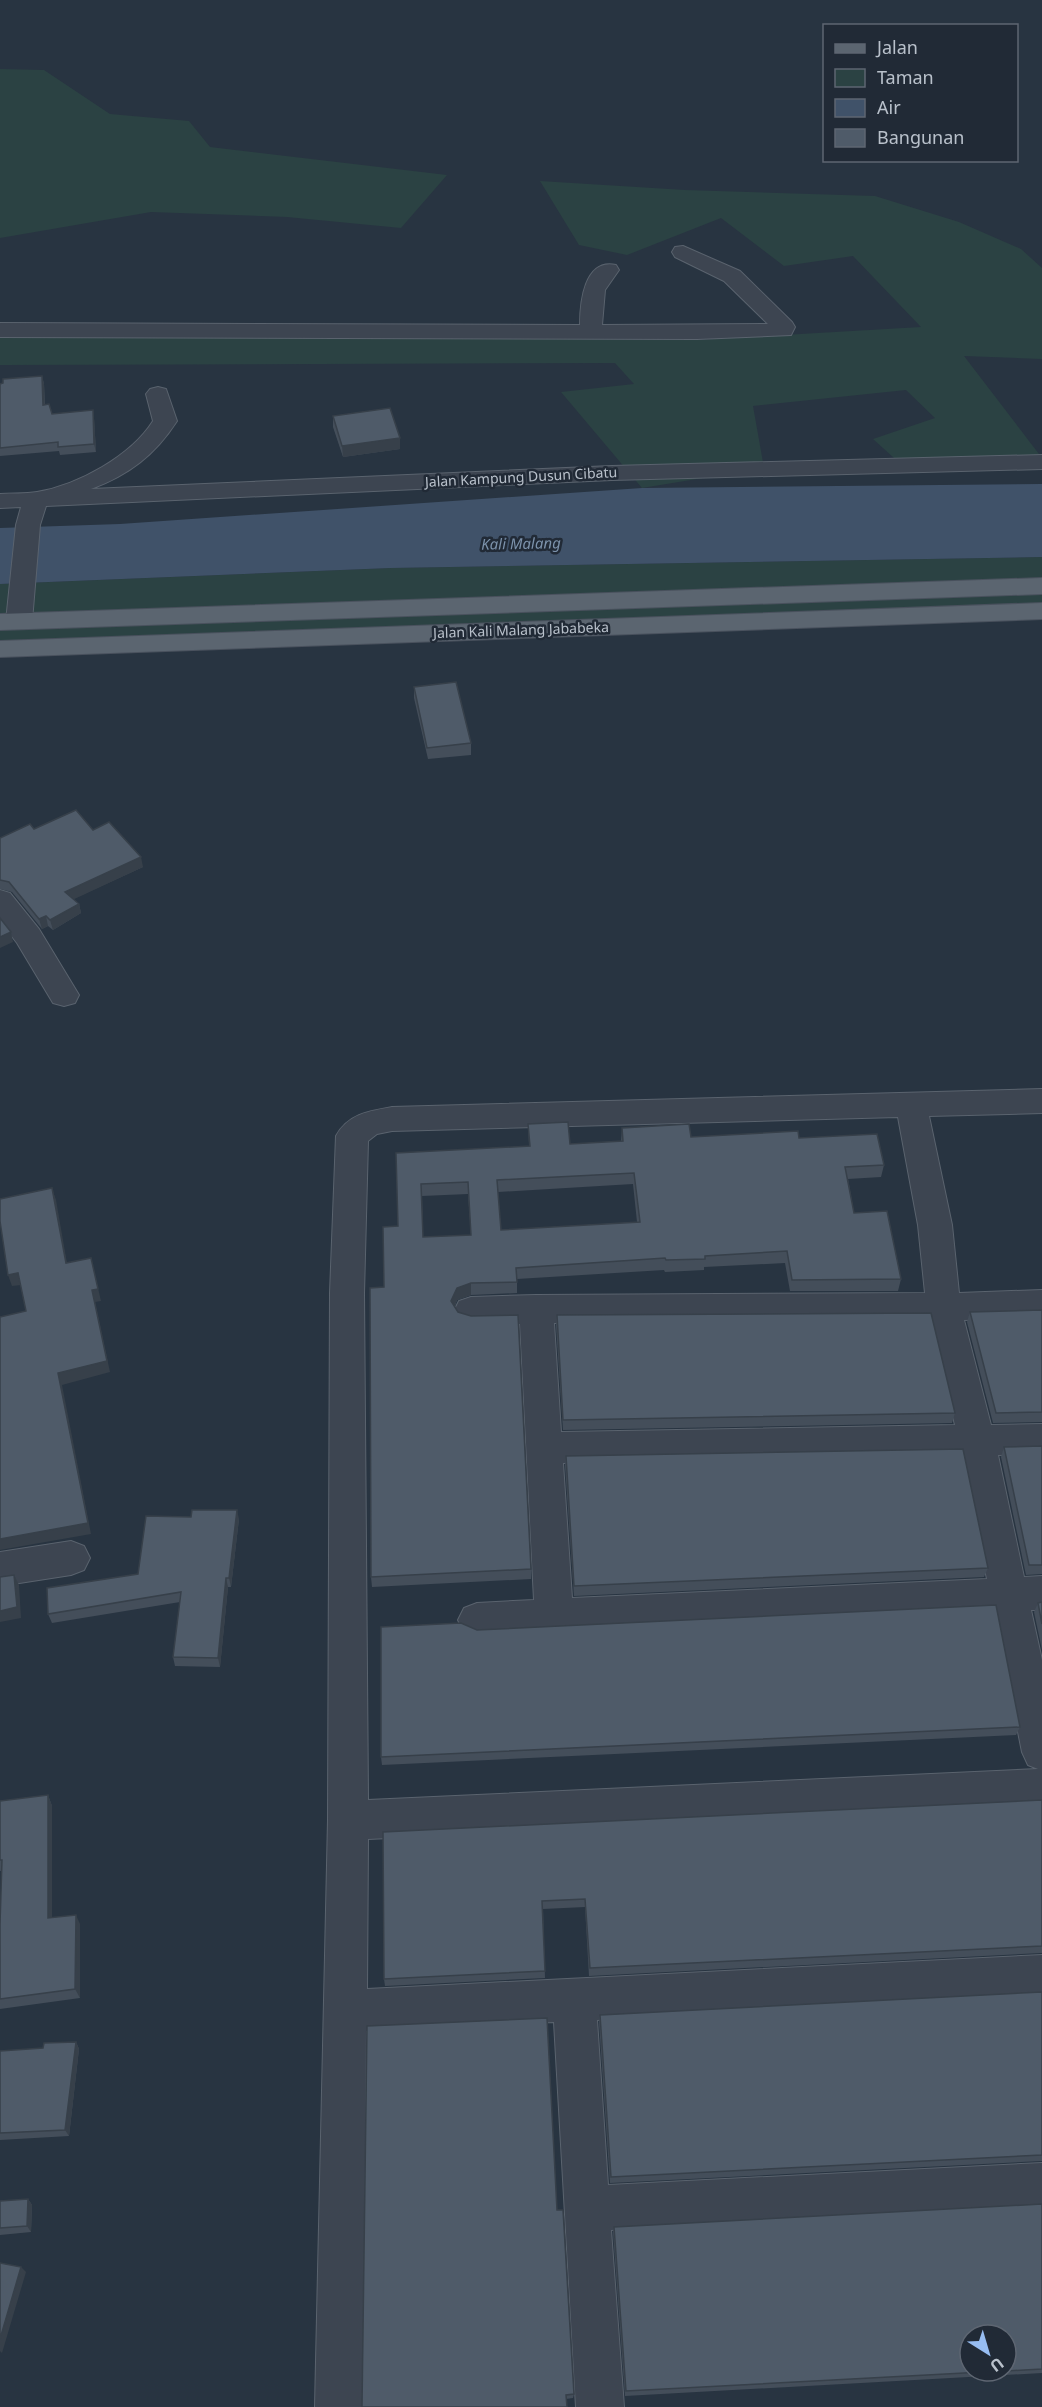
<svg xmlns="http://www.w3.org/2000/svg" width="1042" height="2407" font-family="'Noto Sans',sans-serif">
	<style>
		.green { fill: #2b4243 }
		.water { fill: #405269 }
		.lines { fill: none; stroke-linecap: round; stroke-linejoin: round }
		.minor-casing { stroke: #5a636e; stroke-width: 2 }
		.major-casing { stroke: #49515d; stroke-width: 2 }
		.minor { fill: #3d4551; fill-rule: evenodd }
		.major { fill: #5b6570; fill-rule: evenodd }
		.wall { fill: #444e5a; fill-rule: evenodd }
		.shaded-wall { fill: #37404a }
		.building { fill: #4f5b69; stroke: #37404a; stroke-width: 1.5; fill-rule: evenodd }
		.labels { text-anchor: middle; stroke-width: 5; stroke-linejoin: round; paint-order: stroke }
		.far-street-label { font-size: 14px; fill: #b9c1cb; stroke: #212a36 }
		.far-water-label { font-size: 15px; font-style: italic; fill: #7c92ab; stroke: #212a36 }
	</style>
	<rect width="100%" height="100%" fill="#283441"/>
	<g class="green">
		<path d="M 0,69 L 44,70 L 110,114 L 189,121 L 210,147 L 447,175 L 401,228 L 287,217 L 151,212 L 0,238 Z"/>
		<path d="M 540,181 L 685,190 L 875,196 L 959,222 L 1021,249 L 1042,268 L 1042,359 L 964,356 L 1042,458 L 904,467 L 873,439 L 935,418 L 906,390 L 753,406 L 764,468 L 642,488 L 561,392 L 634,384 L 615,363 L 0,365 L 0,335 L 697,340 L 921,327 L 853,256 L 784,266 L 721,218 L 627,255 L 579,245 Z"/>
		<path d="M 1042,557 L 1042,611 L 0,649 L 0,584 L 391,568 Z"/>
	</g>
	<path class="water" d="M 1042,484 L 1042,557 L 391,568 L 0,584 L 0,528 L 120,524 L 642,488 Z"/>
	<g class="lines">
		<defs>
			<g id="minor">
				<path d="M 683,246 L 740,271 L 792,322 L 795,327 L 791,335 L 697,339 L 0,337 L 0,323 L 580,325 C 580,303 584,258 616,265 L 619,270 L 605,290 L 602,325 L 768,324 L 724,281 L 675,257 L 672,252 L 675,247 Z"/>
				<path d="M 158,387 L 166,389 L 177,421 C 155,455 129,475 91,489 L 612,466 L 1042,455 L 1042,469 L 612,480 L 46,506 L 40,525 L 32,621 L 28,627 L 19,629 L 10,627 L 6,621 L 16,525 L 21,507 L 0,508 L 0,494 C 12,493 25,494 37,492 C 78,485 131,456 153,421 L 146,394 L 150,389 Z"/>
				<path d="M 0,890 L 10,893 L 39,929 L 79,995 L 75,1003 L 64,1006 L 53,1003 L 17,943 L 0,921 Z"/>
				<path d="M 1042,1089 L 1042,1113 L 929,1116 L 952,1225 L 959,1293 L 1042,1290 L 1042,1318 L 964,1320 L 991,1425 L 1042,1424 L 1042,1454 L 998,1455 L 1024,1577 L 1042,1576 L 1042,1610 L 1031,1610 L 1042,1660 L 1042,1807 L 368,1839 L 367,1989 L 1042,1955 L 1042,1997 L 597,2020 L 608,2185 L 1042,2163 L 1042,2207 L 611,2230 L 624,2407 L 576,2407 L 554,2022 L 366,2031 L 363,2407 L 315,2407 L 328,1820 L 330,1293 L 336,1136 C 348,1114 369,1111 392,1107 ZM 898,1117 L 918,1225 L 925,1293 L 536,1295 L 471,1297 L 459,1301 L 454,1311 L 459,1321 L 471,1325 L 520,1324 L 534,1600 L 477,1603 L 464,1608 L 458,1620 L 464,1632 L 477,1637 L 994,1612 L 1022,1752 L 1028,1765 L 1038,1769 L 368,1800 L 364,1293 L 368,1141 L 377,1134 L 392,1131 ZM 930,1321 L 955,1425 L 561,1432 L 554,1323 ZM 962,1456 L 987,1579 L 572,1598 L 563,1463 Z"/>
				<path d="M 71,1541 L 84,1546 L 90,1558 L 84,1570 L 71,1575 L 0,1586 L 0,1552 Z"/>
			</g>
			<g id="major">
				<path d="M 1042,578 L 1042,594 L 0,630 L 0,614 Z"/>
				<path d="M 1042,603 L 1042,619 L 0,657 L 0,641 Z"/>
			</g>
		</defs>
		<use href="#minor" class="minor-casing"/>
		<use href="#major" class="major-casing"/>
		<use href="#minor" class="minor"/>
		<use href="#major" class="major"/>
	</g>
	<g class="wall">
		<path d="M 42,376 L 44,384 L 45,404 L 52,414 L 94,418 L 96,452 L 60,455 L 59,451 L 0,456 L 0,384 Z"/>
		<path d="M 333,416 L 400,438 L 400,449 L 343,457 L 333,427 Z"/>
		<path d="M 414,687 L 471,743 L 471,755 L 428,759 L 414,698 Z"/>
		<path d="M 34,829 L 93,830 L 143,867 L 73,899 L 79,904 L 81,913 L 53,930 L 48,926 L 42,929 L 12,892 L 0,889 L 0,838 Z"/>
		<path d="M 528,1124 L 570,1144 L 621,1141 L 622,1128 L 691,1137 L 799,1138 L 884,1165 L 881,1177 L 848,1179 L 854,1213 L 901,1279 L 898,1291 L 790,1291 L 785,1263 L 704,1267 L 704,1270 L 665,1272 L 664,1270 L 517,1279 L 517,1293 L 471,1295 L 457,1300 L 455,1306 L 531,1569 L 531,1579 L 372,1587 L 371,1577 L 384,1287 L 398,1226 L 396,1153 L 529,1146 ZM 633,1184 L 637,1222 L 501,1230 L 498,1192 ZM 468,1194 L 471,1235 L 423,1237 L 422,1196 Z"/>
		<path d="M 1042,1310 L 1042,1422 L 993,1423 L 967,1322 L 970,1312 Z"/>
		<path d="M 557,1315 L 955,1413 L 952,1423 L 563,1430 L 556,1325 Z"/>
		<path d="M 1042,1446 L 1042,1574 L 1026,1575 L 1001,1457 L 1004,1447 Z"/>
		<path d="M 566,1456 L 988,1568 L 984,1577 L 574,1596 L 565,1465 Z"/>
		<path d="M 239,1519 L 231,1587 L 228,1587 L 220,1667 L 175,1666 L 173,1657 L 180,1602 L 52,1623 L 48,1614 L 138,1574 Z"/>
		<path d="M 1042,1602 L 1042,1650 L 1034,1612 L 1038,1603 Z"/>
		<path d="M 1020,1727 L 1016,1735 L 382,1765 L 381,1757 Z"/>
		<path d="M 48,1795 L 52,1806 L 52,1917 L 80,1924 L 80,1998 L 0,2009 L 0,1924 L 2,1871 L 0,1871 L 0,1801 Z"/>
		<path d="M 1042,1800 L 1042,1953 L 589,1976 L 585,1907 L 543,1909 L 545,1978 L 385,1986 L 384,1979 L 383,1832 Z"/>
		<path d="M 1042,1992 L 1042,2161 L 610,2183 L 599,2022 L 600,2015 Z"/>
		<path d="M 76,2042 L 79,2049 L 69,2136 L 0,2140 L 0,2051 L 43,2048 Z"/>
		<path d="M 28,2199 L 32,2205 L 31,2232 L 0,2235 L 0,2201 Z"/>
		<path d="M 1042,2204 L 1042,2373 L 625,2396 L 613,2232 L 614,2227 Z"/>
		<path d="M 557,2210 L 574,2394 L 573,2398 L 566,2399 Z"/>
	</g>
	<g class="shaded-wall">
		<path d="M 42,376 L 44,384 L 45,413 L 43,405 Z"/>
		<path d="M 93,410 L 94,418 L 96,452 L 94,444 Z"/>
		<path d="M 400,438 L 400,449 L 343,457 L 342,446 Z"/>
		<path d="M 141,857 L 143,867 L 68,902 L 65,892 Z"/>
		<path d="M 79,904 L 81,913 L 53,930 L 50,920 Z"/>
		<path d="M 46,916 L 48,926 L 42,929 L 39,919 Z"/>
		<path d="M 11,932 L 13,942 L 0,948 L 0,937 Z"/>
		<path d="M 52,1188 L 56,1200 L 69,1275 L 66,1263 Z"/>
		<path d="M 91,1258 L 101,1301 L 95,1302 L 110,1372 L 62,1385 L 91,1534 L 0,1550 L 0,1539 L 58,1373 L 92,1290 Z"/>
		<path d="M 18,1273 L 21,1285 L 12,1286 L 8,1275 Z"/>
		<path d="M 471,1283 L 471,1295 L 457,1300 L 452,1312 L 451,1301 L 457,1288 Z"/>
		<path d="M 237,1510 L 239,1519 L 231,1587 L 229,1578 Z"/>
		<path d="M 14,1575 L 19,1585 L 21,1618 L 0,1622 L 0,1611 Z"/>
		<path d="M 226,1578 L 228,1587 L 220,1667 L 218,1658 Z"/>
		<path d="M 48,1795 L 52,1806 L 52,1927 L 48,1918 Z"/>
		<path d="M 76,1915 L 80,1924 L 80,1998 L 75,1989 Z"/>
		<path d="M 76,2042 L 79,2049 L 69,2136 L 65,2130 Z"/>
		<path d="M 28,2199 L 32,2205 L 31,2232 L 27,2226 Z"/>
		<path d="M 21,2267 L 26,2272 L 2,2353 L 0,2351 L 0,2339 Z"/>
	</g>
	<g class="building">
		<path d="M 42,376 L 43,405 L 49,404 L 52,414 L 93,410 L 94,444 L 58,447 L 58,442 L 0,448 L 0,384 L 3,383 L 3,379 Z"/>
		<path d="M 390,408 L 400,438 L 342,446 L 333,416 Z"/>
		<path d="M 456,682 L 471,743 L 427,748 L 414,687 Z"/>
		<path d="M 76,810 L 93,830 L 109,822 L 141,857 L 65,892 L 79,904 L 50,920 L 46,916 L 39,919 L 9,882 L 0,880 L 0,838 L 30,824 L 34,829 Z"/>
		<path d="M 0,918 L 11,932 L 0,937 Z"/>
		<path d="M 568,1122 L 570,1144 L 623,1141 L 622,1128 L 689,1124 L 691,1137 L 798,1131 L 799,1138 L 877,1134 L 884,1165 L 845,1167 L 854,1213 L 887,1211 L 901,1279 L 792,1280 L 787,1251 L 705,1256 L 705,1259 L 666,1260 L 665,1258 L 516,1268 L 517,1282 L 471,1283 L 457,1288 L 451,1301 L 458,1312 L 471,1316 L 518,1315 L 531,1569 L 371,1577 L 370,1288 L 384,1287 L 383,1227 L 398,1226 L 396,1153 L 530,1146 L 528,1124 ZM 634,1173 L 640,1222 L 501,1230 L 497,1180 ZM 468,1182 L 471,1235 L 423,1237 L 421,1184 Z"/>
		<path d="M 52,1188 L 66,1263 L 91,1258 L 98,1289 L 92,1290 L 107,1361 L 58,1373 L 88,1523 L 0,1539 L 0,1317 L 26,1311 L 18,1273 L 8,1275 L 0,1221 L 0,1199 Z"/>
		<path d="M 1042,1310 L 1042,1412 L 996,1413 L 970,1312 Z"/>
		<path d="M 931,1313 L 955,1413 L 563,1420 L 557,1315 Z"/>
		<path d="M 1042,1446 L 1042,1565 L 1029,1565 L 1004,1447 Z"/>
		<path d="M 963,1449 L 988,1568 L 574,1586 L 566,1456 Z"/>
		<path d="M 192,1510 L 237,1510 L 229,1578 L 226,1578 L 218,1658 L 173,1657 L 181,1592 L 48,1614 L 47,1588 L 138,1574 L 146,1516 L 191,1517 Z"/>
		<path d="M 14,1575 L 17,1607 L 0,1611 L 0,1577 Z"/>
		<path d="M 1042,1602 L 1042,1624 L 1038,1603 Z"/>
		<path d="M 996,1605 L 1020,1727 L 381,1757 L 381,1627 L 461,1623 L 477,1630 Z"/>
		<path d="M 48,1795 L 48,1918 L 76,1915 L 75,1989 L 0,1999 L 0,1924 L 2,1860 L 0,1860 L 0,1801 Z"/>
		<path d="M 1042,1800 L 1042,1946 L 590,1968 L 585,1899 L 542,1901 L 545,1971 L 384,1979 L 383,1832 Z"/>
		<path d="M 1042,1992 L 1042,2155 L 611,2177 L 600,2015 Z"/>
		<path d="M 547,2018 L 557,2210 L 563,2210 L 574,2394 L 566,2395 L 567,2407 L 362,2407 L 367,2026 Z"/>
		<path d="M 76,2042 L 65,2130 L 0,2133 L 0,2051 L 43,2048 L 44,2043 Z"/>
		<path d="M 28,2199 L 27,2226 L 0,2228 L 0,2201 Z"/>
		<path d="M 1042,2204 L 1042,2369 L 1006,2371 L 1006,2335 L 970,2335 L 970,2371 L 1002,2371 L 626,2391 L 614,2227 Z"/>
		<path d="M 0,2263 L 21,2267 L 0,2339 Z"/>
	</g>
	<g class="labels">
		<g class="far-street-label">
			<text transform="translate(521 477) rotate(-3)" y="5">Jalan Kampung Dusun Cibatu</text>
			<text transform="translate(521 630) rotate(-2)" y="5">Jalan Kali Malang Jababeka</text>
		</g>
		<g class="far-water-label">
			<text transform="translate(521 544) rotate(-1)" y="5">Kali Malang</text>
		</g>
	</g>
	<rect x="823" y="24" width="195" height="138" fill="#212a36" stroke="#5e6672" stroke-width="1.5"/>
	<rect x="835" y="44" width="30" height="9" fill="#5b6570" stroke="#5e6672" stroke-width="1.5"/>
	<text x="877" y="54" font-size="18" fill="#b9c1cb">Jalan</text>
	<rect x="835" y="69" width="30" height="18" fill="#2b4243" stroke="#5e6672" stroke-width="1.5"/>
	<text x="877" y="84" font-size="18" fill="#b9c1cb">Taman</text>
	<rect x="835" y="99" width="30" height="18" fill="#405269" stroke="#5e6672" stroke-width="1.5"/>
	<text x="877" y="114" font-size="18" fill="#b9c1cb">Air</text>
	<rect x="835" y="129" width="30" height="18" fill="#4f5b69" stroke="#5e6672" stroke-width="1.5"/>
	<text x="877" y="144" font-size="18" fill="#b9c1cb">Bangunan</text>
	<g transform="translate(988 2353) rotate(143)"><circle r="28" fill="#212a36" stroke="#5e6672" stroke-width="1.5"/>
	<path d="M0-4.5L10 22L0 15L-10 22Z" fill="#97bdf2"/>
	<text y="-9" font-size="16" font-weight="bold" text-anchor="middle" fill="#b9c1cb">U</text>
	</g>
</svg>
